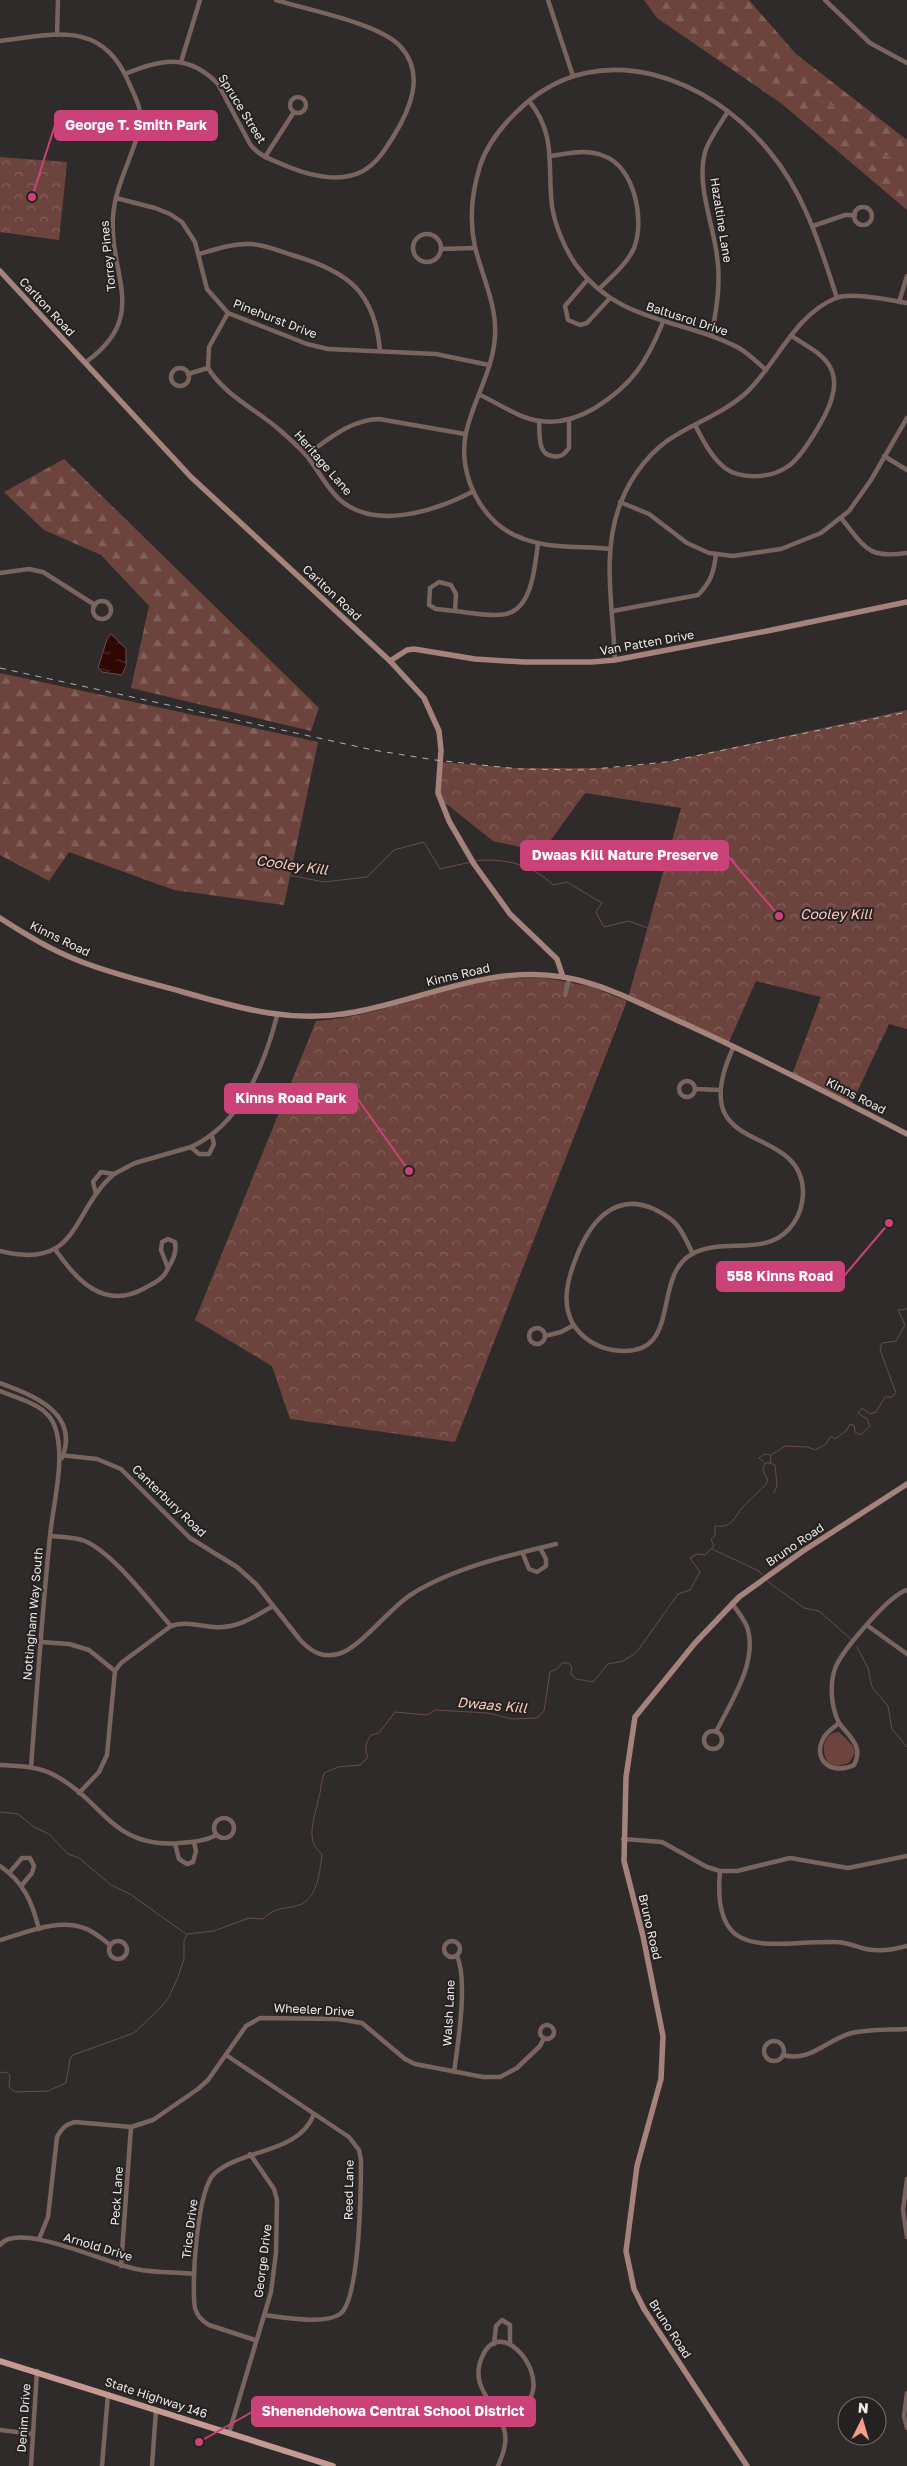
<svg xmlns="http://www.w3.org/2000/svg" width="907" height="2466" font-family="'Golos Text',sans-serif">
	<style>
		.green { fill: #6d443d }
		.forest { fill: url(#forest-firs) }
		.park { fill: url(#park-crowns) }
		.water { fill: url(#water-ripples); stroke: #684c49 }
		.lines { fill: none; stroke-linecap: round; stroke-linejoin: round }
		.stream { stroke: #684c49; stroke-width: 1 }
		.street { stroke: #79645f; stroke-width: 4.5 }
		.secondary { stroke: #a5837c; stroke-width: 5.5 }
		.primary { stroke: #c69a92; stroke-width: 6 }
		.rail { stroke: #b3afaf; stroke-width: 1; stroke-dasharray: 6 6; stroke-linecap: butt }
		.labels { text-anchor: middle; stroke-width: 4; stroke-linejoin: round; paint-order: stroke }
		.street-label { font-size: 12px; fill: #edeaea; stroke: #252120 }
		.water-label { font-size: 14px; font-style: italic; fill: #facac0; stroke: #252120 }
		.leader { fill: none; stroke: #cb4278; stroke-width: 2 }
		.callout-dot { fill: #cb4278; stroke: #252120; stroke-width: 2 }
		.callout { fill: #cb4278; stroke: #cb4278; stroke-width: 2 }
		.callout-label { font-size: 14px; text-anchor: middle; font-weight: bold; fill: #fff }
	</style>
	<defs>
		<pattern id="forest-firs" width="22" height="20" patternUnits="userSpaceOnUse" patternTransform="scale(1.25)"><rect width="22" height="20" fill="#6d443d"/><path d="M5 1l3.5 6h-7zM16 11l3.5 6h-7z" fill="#825f59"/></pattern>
		<pattern id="park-crowns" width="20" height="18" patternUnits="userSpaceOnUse" patternTransform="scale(1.25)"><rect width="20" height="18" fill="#6d443d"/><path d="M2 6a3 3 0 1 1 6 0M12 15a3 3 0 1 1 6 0" fill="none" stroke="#825f59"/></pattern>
		<pattern id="water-ripples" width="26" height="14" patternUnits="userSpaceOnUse" patternTransform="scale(1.25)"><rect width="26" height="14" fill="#2f0804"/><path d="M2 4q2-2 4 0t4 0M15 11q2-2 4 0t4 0" fill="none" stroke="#4d2c29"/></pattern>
	</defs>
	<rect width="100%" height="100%" fill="#2f2b2a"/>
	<path class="green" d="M 839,1732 L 853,1746 L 855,1753 L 849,1763 L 838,1766 L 829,1764 C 821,1753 821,1733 839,1732 Z"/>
	<g class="forest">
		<path d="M 644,0 L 749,0 L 796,54 L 907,140 L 907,210 L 782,104 L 657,18 Z"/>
		<path d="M 64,459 L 319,708 L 311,731 L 131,688 L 149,606 L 101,555 L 44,530 L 4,492 Z"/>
		<path d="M 0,673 L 318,742 L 284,905 L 174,890 L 69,852 L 49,881 L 0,855 Z"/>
	</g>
	<g class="park">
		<path d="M 0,157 L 67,162 L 59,240 L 0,232 Z"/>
		<path d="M 907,710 L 907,1029 L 889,1024 L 851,1105 L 792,1075 L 821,997 L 756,981 L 728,1044 L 628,998 L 681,808 L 585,793 L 542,852 L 493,841 L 439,798 L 440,762 L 515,768 L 610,768 L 661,763 Z"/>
		<path d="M 547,978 L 592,987 L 627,1001 L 455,1442 L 290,1419 L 272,1366 L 195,1320 L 316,1021 C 375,1017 428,992 485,981 C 505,977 527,979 547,978 Z"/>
	</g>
	<path class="water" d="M 111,634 L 126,649 L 126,666 L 122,675 L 102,672 L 98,668 L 107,639 Z"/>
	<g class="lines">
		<g class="stream">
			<path d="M 719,0 L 719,4 L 740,17 L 747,43 L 782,62 L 809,96 L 859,118 L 881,154 L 907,163"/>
			<path d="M 0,778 L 26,791 L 49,829 L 65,830 L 83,801 L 117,795 L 134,844 L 155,862 L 259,869 L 324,882 L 367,877 L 394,850 L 424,842 L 440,869 L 471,862"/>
			<path d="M 475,861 C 503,857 533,865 553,885 L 567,882 L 602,903 L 596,912 L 604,927 L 629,921 L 676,939 L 682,917 L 727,928 L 735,945 L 759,952 L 781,928 L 802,922 L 821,925 L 896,924 L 907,933"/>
			<path d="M 764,1462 L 759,1458 L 764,1454 L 770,1455"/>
			<path d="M 770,1463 L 775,1465 L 777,1486 L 774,1493"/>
			<path d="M 712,1549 L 759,1571 L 762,1575"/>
			<path d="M 767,1581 L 804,1608 L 819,1611 L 852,1640"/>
			<path d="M 857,1647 L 868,1668 L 872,1687 L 888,1706 L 892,1729 L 907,1747"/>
			<path d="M 0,1812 L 18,1814 L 34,1827 L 49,1834 L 68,1854 L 79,1858 L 111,1885 L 130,1894 L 186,1934"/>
			<path d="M 0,2073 L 7,2072 L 10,2076 L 9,2087 L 15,2092 L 48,2091 L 66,2083 L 70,2059 L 73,2055 L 134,2033 L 162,2006 L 169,1997 L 178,1977 L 184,1959 L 184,1941 L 187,1934 L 214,1931 L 249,1918 L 263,1919 C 276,1906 284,1910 299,1905 C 318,1899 320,1870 322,1854 C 304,1841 315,1817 318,1801 C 321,1791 321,1782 324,1773 L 338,1767 L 360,1765 L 368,1757 C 364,1749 366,1742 371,1735 L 379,1733 L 395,1712 L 427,1715 L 435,1710 L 488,1713 L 512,1719 L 537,1718 L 544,1711 L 550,1672 L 558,1668 L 562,1663 L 568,1663 L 572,1667 L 571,1674 L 576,1679 L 593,1682 L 608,1664 L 623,1661 L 636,1653 L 678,1594 L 690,1590 L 700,1572 L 690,1558 L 697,1554 L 705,1555 L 714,1546 L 711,1539 L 715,1536 L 715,1526 C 719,1526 724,1527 727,1525 C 735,1521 738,1512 743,1507 C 751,1497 761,1492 768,1481 L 763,1470 L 765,1463 L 770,1463 L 771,1455 L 785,1446 L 808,1447 L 815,1450 L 826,1444 L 831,1436 L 835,1439 L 846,1431 L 850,1424 L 854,1425 L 855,1432 L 860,1435 L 870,1426 L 867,1419 L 858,1413 L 862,1408 L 870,1414 L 876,1412 L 885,1397 L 892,1397 L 896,1393 L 880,1350 L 882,1343 L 896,1341 L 905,1325 L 898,1310 L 907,1309"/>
		</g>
		<g class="street">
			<path d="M 548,0 L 573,76"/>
			<path d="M 825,0 L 870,43 L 907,63"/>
			<path d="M 57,35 L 58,0"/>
			<path d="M 0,41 C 56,34 103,20 129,83 C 135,97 143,110 140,126 C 133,157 115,185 113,217 C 109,276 150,316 86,362"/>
			<path d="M 181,62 L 200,0"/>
			<path d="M 125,74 C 161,59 188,53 218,84 L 250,144 C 259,157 275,161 289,167 C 311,176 341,183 363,171 C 377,163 385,150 393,137 C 410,110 426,74 400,46 C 378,23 308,10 276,0"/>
			<circle cx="298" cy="105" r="8"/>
			<path d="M 529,101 C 557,135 547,165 552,206 C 555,226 565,249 576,265 C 619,324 682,318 739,348 C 749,354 758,363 766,370"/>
			<path d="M 551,156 C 568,153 587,149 604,156 C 635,167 645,221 634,248 C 627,264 611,277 599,289"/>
			<path d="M 265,157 L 294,112"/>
			<path d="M 116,198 L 155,208 L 170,214 L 182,222 L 195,242 L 207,289 L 228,313 L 307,344 L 328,349 L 436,354 L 489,365"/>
			<circle cx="863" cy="216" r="9"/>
			<path d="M 813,226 L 845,215 L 855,215"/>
			<circle cx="427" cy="248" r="14"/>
			<path d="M 441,249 L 475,248"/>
			<path d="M 199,254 C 216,249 234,243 251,244 C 266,245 279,251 292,255 C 348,271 375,292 380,351"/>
			<path d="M 588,279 L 565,306 L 568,320 L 580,325 L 587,323 L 610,298"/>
			<path d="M 899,302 L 907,276"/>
			<path d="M 228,313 L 209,347 L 208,368 C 226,397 258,410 282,432 C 291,440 300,448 307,456 C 318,470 326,487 339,499 C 374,531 435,511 472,492"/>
			<path d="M 711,336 C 717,310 721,282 717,256 C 713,222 695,183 706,149 C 711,137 720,124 727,113"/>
			<circle cx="180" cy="377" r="9"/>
			<path d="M 188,374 L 208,368"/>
			<path d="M 480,395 C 498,403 520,419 540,421 C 560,424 578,418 595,408 C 632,385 647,362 663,322"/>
			<path d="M 539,421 C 540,433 537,454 552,456 C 560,458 564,455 569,448 L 569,420"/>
			<path d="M 695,425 C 703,440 711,457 725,468 C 741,480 771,478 787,467 C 802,458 828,414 832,397 C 835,387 835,376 830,367 C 823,353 804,345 792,336"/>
			<path d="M 306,455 C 329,439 350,420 379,419 L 465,434"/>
			<path d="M 884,456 L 907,470"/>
			<path d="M 620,502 L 649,514 L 687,543 L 709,553 L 733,556 L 781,549 L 821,533 L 849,511 L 871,480 L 907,418"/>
			<path d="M 841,518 C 865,547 867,559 907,553"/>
			<path d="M 610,549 C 582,546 551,549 524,539 C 482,525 457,475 466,433 C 473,400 493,371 495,336 C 497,305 482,276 475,247 C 469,220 472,192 480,166 C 488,141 505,122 524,105 C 602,36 710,78 769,151 C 805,194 820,246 837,298"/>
			<path d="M 0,573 L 29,569 L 43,572 L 95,605"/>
			<path d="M 439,582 L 451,585 L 456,594 L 455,611 L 436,609 L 429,605 L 430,588 Z"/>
			<circle cx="102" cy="610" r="9"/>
			<path d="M 455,611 C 472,613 490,617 506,614 C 533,608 535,564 538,543"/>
			<path d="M 613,611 L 698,595 C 711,582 714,572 716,554"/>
			<path d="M 615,660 C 613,608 601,551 621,502 C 631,476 652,448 678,434 C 700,421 726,411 746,393 C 777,364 794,315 836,298 C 852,292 889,300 907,303"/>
			<path d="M 565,995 L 569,979"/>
			<circle cx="687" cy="1089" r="8"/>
			<path d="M 695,1089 L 720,1090"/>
			<path d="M 191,1147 C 241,1124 264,1066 277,1016"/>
			<path d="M 96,1194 L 93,1182 L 101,1172 L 114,1174 L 135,1163 L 191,1147 L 199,1154 L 209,1154 L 214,1144 L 212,1136"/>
			<path d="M 168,1239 L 175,1242 C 177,1252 173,1260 168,1268 L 161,1250 L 162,1242 Z"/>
			<path d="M 55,1249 C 76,1280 104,1311 145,1288 C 154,1283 164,1279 168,1268"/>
			<path d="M 0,1251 C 80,1271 70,1212 114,1174"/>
			<path d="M 693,1254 C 688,1244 683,1232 676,1224 C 670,1217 662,1213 654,1209 C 613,1191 589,1224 576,1258 C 568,1278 561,1303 573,1324 C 581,1337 597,1348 613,1350 C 685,1361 650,1277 692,1254 C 723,1237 764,1257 789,1229 C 799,1218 803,1205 803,1191 C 801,1120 681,1160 734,1046"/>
			<circle cx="537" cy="1336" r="8"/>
			<path d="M 545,1336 L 561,1332 L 574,1325"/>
			<path d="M 0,1383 C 33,1395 80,1413 62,1458"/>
			<path d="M 0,1391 C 20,1399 48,1405 55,1427 C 66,1458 53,1504 50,1536 C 42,1613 37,1690 31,1767"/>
			<path d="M 60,1455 L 97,1459 L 121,1469 L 190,1538 L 237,1567 L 256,1584 L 301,1641 C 312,1652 322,1658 338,1654 C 360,1649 391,1606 412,1594 C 453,1568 510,1555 556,1544"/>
			<path d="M 50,1536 C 61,1537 74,1537 85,1541 C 114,1554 149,1601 171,1626"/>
			<path d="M 523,1554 L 529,1569 L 537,1572 L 546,1566 L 546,1559 L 540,1548"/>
			<path d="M 868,1626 L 907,1654"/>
			<path d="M 41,1642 L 69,1644 L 89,1650 L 115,1671"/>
			<path d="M 839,1723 C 831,1707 829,1683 836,1666 C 844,1649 889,1595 907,1590"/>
			<path d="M 839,1723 C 850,1737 864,1747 854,1765 C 832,1776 811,1760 824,1737 C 828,1731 834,1727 839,1723 Z"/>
			<circle cx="713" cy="1740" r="9"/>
			<path d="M 716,1732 C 730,1703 757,1664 748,1630 C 746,1621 737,1611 732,1603"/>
			<path d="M 0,1765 C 19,1766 39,1766 56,1776 C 105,1803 113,1849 180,1843 C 193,1842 205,1841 217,1835"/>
			<path d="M 79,1793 L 99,1772 L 107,1755 L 115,1671 L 121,1663 L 171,1626 C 186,1621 199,1626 214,1627 C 237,1629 254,1617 273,1606"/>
			<circle cx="224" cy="1828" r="10"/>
			<path d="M 623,1839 L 662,1842 L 707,1867 L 720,1871 L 737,1871 L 790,1858 L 848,1868 L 907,1856"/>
			<path d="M 175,1844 L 179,1859 L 187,1864 L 193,1862 L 196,1851 L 194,1842"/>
			<path d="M 0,1866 C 24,1882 32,1902 39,1929"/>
			<path d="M 720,1871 C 711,1966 773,1940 836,1942 C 847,1942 856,1947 866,1949 C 880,1952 893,1950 907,1946"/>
			<path d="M 10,1872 L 22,1858 L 30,1858 L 34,1866 L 32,1873 L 22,1885"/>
			<path d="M 0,1940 C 25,1933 58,1918 84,1928 C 94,1931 102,1939 110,1945"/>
			<circle cx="118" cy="1950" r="9"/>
			<circle cx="452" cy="1949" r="8"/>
			<circle cx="547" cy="2032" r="7"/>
			<circle cx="774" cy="2051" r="10"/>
			<path d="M 226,2055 L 349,2137 L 359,2150 L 361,2160 C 361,2187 360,2300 340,2314 C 325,2325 282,2317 264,2315"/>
			<path d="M 783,2055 C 810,2063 827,2039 852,2033 C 869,2029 889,2030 907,2029"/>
			<path d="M 454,2072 C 458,2044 468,1980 457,1956"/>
			<path d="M 907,2179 L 903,2210 L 907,2237"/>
			<path d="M 39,2239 L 48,2217 L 57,2137 C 62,2128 66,2124 75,2122 L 131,2127 L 153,2120 L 198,2089 L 208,2080 L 246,2026 L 260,2018 L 338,2019 L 362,2023 L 405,2059 L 415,2064 L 483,2077 L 500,2077 L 517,2068 L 540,2046 L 544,2038"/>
			<path d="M 0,2245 C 17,2220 110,2265 136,2269 C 155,2273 175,2272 194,2274"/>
			<path d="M 121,2266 L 131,2127"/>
			<path d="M 255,2340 L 209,2325 C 202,2321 197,2316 195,2308 C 191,2285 197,2188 215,2173 C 244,2148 299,2154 314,2114"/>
			<path d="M 494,2344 L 496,2326 L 502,2320 L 510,2325 L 510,2344"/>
			<path d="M 907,2393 L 904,2416 L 907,2428"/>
			<path d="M 0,2430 L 33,2434"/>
			<path d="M 229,2433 L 271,2292 L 276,2253 L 277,2200 L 274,2189 L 250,2154"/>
			<path d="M 31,2466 L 37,2371"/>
			<path d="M 102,2466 L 108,2394"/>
			<path d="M 152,2466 L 156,2410"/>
			<path d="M 498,2466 C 503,2454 508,2442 504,2429 C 497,2403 467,2387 483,2355 C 500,2319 542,2365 532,2394 C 527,2409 514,2414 501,2420"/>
		</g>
		<g class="secondary">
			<path d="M 0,271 L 191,477 L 390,661 L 424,698 L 439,731 L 441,750 L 438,793 L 449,821 L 474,864 L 510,914 L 557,959 L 563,977"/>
			<path d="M 390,661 L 407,650 L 414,649 L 475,659 L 524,662 L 592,662 L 615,660 L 767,631 L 907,602"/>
			<path d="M 0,918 C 25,934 49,949 77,960 C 111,974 148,982 183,992 C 242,1009 293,1024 355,1012 C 425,999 489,965 563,977 C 605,984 643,1005 681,1022 C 758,1057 832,1095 907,1134"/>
			<path d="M 747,2466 L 644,2309 L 634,2289 L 626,2251 L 637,2166 L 661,2079 L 663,2036 L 643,1936 L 624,1861 L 626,1777 L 635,1717 L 695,1643 L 739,1597 L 803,1551 L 907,1484"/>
		</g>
		<path class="primary" d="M 0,2361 L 333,2466"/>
		<path class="rail" d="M 0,668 L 373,750 L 435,760 L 519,769 L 584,770 L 666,762 L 907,712"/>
	</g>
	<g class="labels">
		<g class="street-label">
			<text transform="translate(242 109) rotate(58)" y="4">Spruce Street</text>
			<text transform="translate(721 220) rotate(81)" y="4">Hazaltine Lane</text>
			<text transform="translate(108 256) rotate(-96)" y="4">Torrey Pines</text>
			<text transform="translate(47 307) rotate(47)" y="4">Carlton Road</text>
			<text transform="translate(275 319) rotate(21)" y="4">Pinehurst Drive</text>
			<text transform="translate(687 319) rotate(18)" y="4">Baltusrol Drive</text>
			<text transform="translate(323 463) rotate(49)" y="4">Heritage Lane</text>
			<text transform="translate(332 593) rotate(43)" y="4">Carlton Road</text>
			<text transform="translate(647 643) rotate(-10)" y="4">Van Patten Drive</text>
			<text transform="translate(60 939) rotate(26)" y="4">Kinns Road</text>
			<text transform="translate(458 975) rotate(-13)" y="4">Kinns Road</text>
			<text transform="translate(856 1096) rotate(27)" y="4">Kinns Road</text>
			<text transform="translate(169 1501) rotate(44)" y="4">Canterbury Road</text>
			<text transform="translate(795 1545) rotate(-34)" y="4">Bruno Road</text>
			<text transform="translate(33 1614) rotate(-85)" y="4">Nottingham Way South</text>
			<text transform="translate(650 1927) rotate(77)" y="4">Bruno Road</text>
			<text transform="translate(314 2010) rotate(3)" y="4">Wheeler Drive</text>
			<text transform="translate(449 2013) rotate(-87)" y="4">Walsh Lane</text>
			<text transform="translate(349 2190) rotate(-89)" y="4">Reed Lane</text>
			<text transform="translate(117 2196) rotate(-86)" y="4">Peck Lane</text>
			<text transform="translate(190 2229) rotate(-83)" y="4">Trice Drive</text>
			<text transform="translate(98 2247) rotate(17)" y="4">Arnold Drive</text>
			<text transform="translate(263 2261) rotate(-83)" y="4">George Drive</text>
			<text transform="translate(670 2329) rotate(57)" y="4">Bruno Road</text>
			<text transform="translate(156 2398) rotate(18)" y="4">State Highway 146</text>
			<text transform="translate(24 2418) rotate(-86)" y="4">Denim Drive</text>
		</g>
		<g class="water-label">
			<text transform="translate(292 865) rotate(8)" y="5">Cooley Kill</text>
			<text x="836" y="919">Cooley Kill</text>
			<text transform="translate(492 1705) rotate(5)" y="5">Dwaas Kill</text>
		</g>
	</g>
	<path class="leader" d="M32 197L55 125M779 916L728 856M409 1171L357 1098M889 1223L844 1276M199 2442L252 2412"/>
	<g class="callout-dot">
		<circle cx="32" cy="197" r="5"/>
		<circle cx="779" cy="916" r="5"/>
		<circle cx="409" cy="1171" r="5"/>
		<circle cx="889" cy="1223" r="5"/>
		<circle cx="199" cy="2442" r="5"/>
	</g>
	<g class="callout">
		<rect x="55" y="111" width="162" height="29" rx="5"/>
		<rect x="521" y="841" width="207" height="29" rx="5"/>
		<rect x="225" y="1084" width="132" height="29" rx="5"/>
		<rect x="717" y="1262" width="127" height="29" rx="5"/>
		<rect x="252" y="2397" width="283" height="29" rx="5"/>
	</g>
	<g class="callout-label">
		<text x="136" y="130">George T. Smith Park</text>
		<text x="625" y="860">Dwaas Kill Nature Preserve</text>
		<text x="291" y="1103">Kinns Road Park</text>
		<text x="780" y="1281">558 Kinns Road</text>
		<text x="393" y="2416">Shenendehowa Central School District</text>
	</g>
	<g transform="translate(862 2421) rotate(5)"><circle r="24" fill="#252120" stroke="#757171"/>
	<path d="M0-4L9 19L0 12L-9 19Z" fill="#f49d8d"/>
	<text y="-8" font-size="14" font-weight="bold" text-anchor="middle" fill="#edeaea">N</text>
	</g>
</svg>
